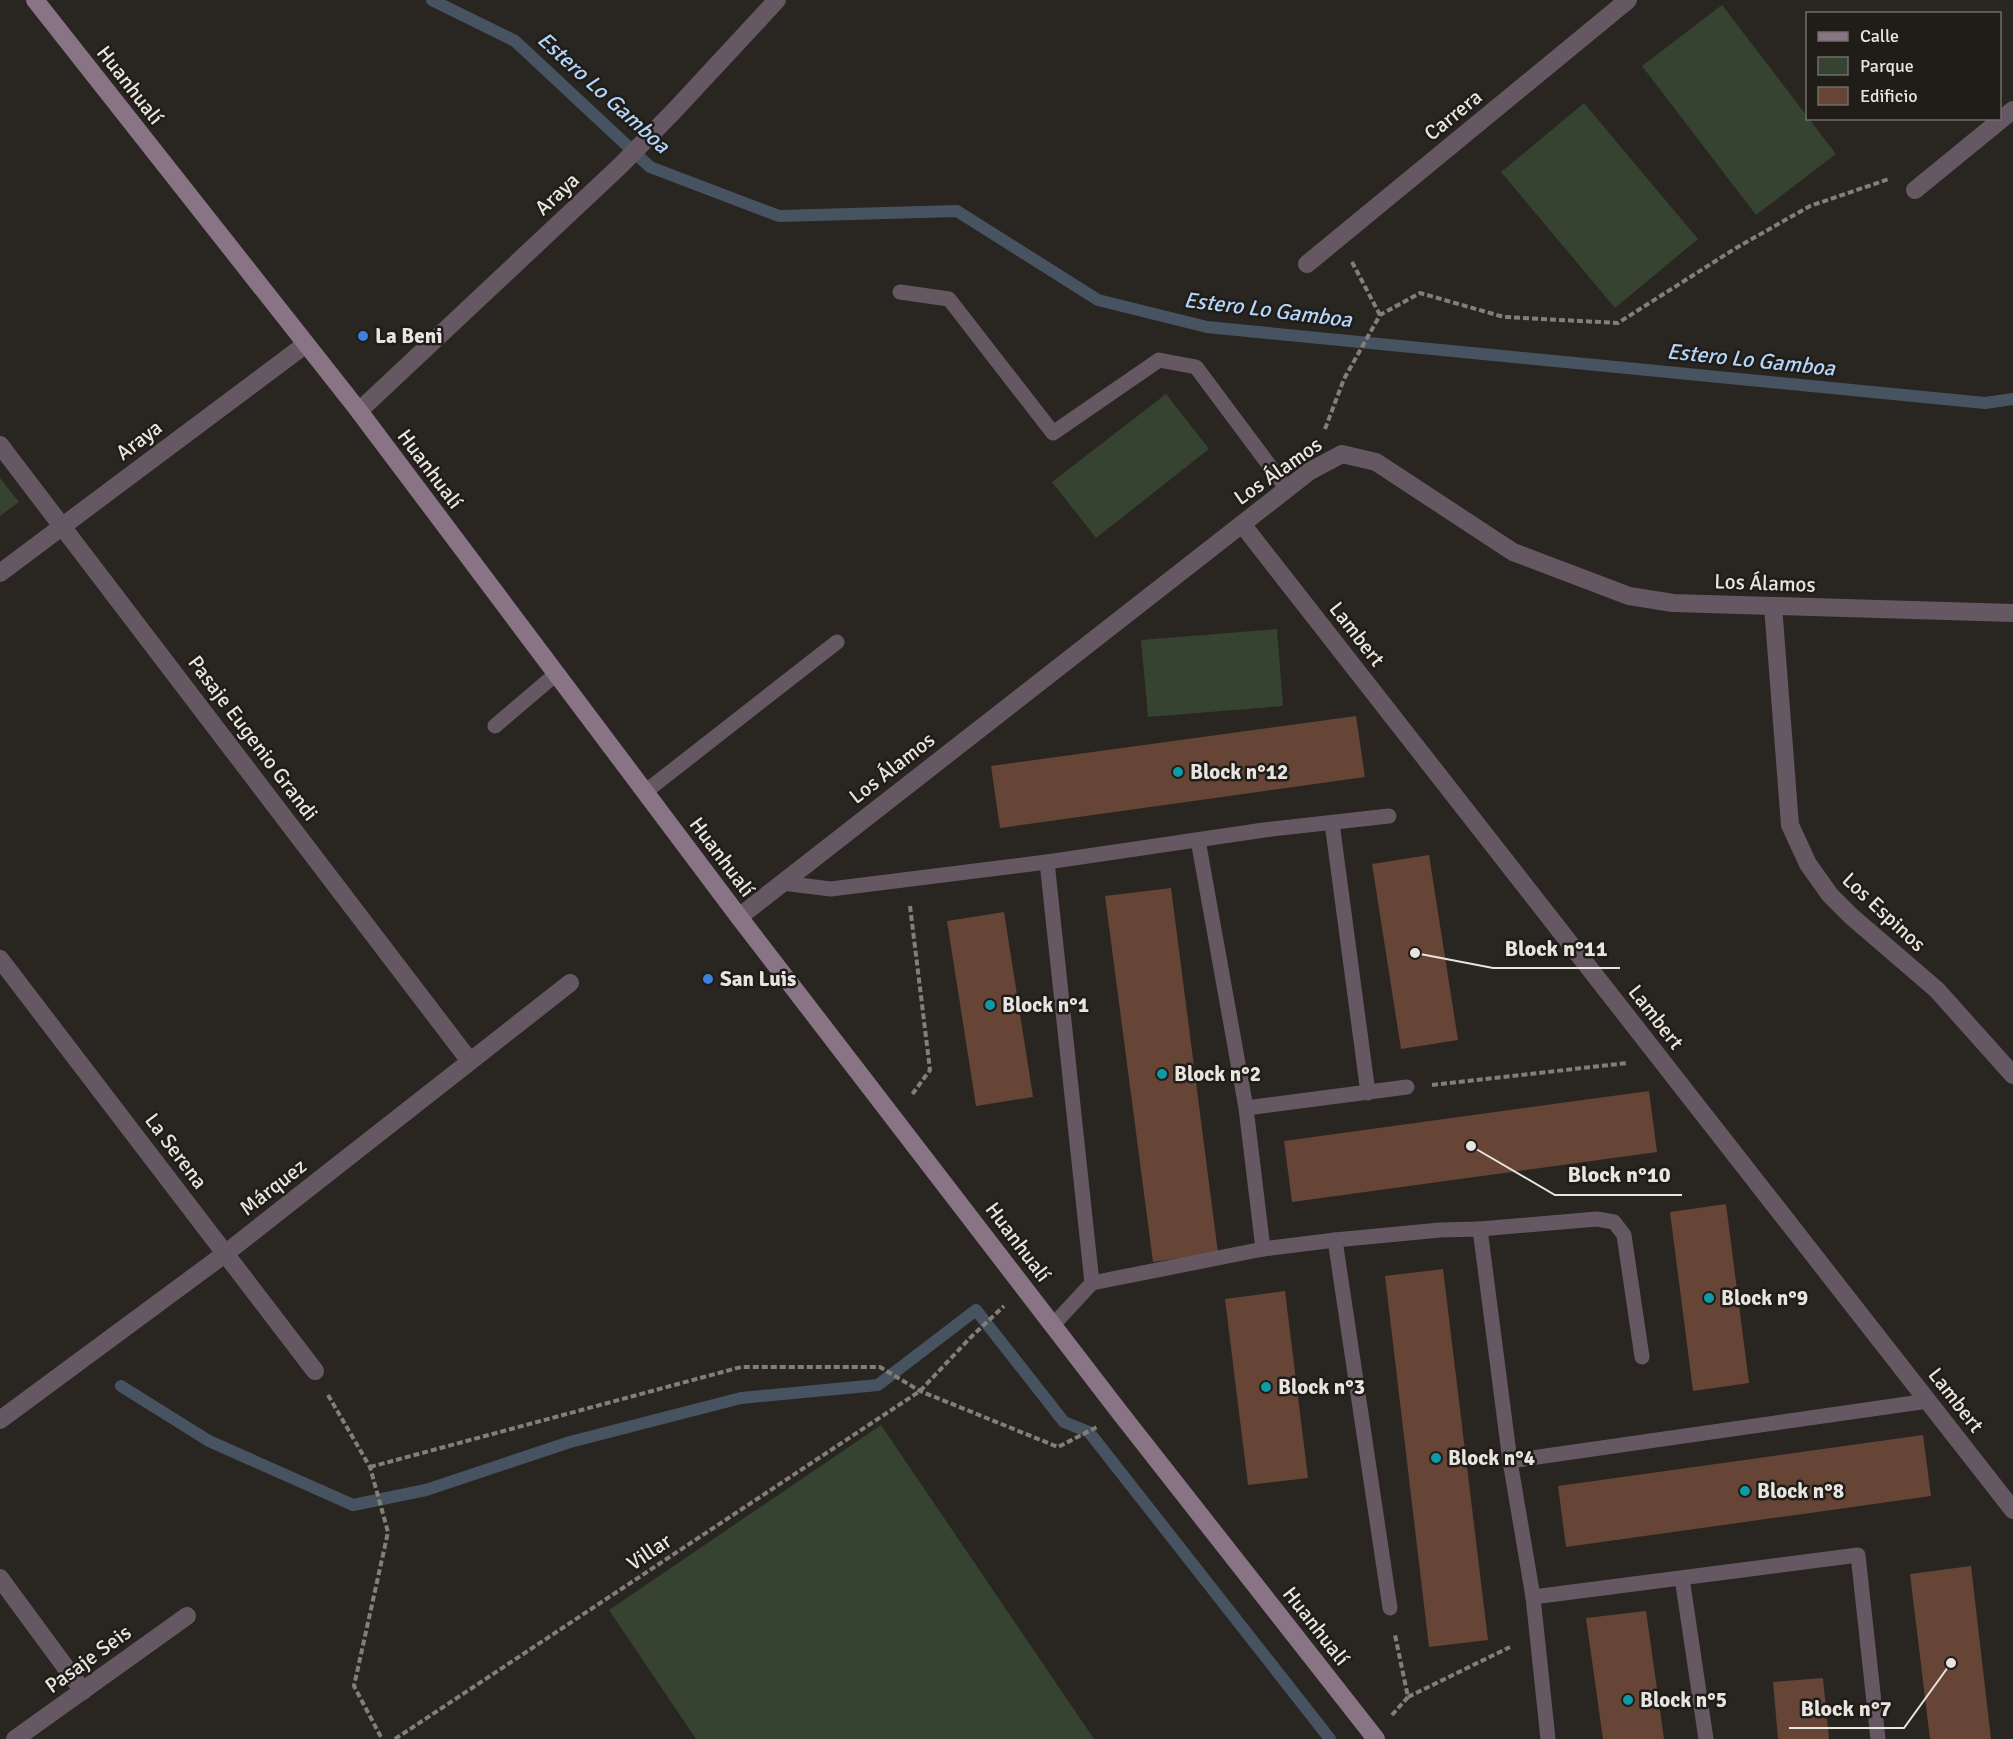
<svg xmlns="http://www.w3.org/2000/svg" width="2013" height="1739" font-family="Signika,sans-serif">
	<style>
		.green { fill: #364331 }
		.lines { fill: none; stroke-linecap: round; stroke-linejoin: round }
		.stream { stroke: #485362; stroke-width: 12 }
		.building { fill: #664537 }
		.path { stroke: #827f7a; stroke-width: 4; stroke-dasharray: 6 3; stroke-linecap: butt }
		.lane { stroke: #655863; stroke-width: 15 }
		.street { stroke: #655863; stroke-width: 18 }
		.secondary { stroke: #887485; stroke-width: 18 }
		.shop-dot { fill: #3f7fe0; stroke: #201c17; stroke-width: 2 }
		.culture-dot { fill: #0f9aa8; stroke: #201c17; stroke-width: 2 }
		.labels { text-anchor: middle; stroke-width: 5; stroke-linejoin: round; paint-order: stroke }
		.street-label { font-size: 21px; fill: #e8e5e1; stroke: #201c17 }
		.poi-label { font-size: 21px; font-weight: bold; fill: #e8e5e1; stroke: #201c17; text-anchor: start }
		.water-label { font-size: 22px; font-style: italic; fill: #b3d4fb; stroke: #201c17 }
		.leader { fill: none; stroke: #e8e5e1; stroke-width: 2 }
		.callout-dot { fill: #e8e5e1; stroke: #201c17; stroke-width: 2 }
		.callout-label { font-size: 22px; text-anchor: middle; font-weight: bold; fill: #e8e5e1; stroke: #201c17; stroke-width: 5; stroke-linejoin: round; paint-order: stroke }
	</style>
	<rect width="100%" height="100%" fill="#292520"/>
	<g class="green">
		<path d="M 1722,5 L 1836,154 L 1756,215 L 1642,66 Z"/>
		<path d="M 1584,103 L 1698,239 L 1615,308 L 1501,172 Z"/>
		<path d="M 1166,394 L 1209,449 L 1096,538 L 1052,482 Z"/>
		<path d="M 0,478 L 19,502 L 0,516 Z"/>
		<path d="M 1277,629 L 1283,706 L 1148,717 L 1141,640 Z"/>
		<path d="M 881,1425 L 1094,1739 L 696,1739 L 609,1610 Z"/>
	</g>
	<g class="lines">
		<g class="stream">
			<path d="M 432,0 L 515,41 L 650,167 L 779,216 L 957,211 L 1098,300 L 1207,327 L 1985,403 L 2013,399"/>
			<path d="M 121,1386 L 209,1441 L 353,1505 L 426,1490 L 570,1442 L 741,1398 L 878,1385 L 976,1310 L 1064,1422 L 1089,1432 L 1330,1739"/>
		</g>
	</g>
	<g class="building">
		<path d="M 1356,716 L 1365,777 L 1000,828 L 991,766 Z"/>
		<path d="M 1429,855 L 1458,1040 L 1401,1049 L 1372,864 Z"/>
		<path d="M 1171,888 L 1218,1253 L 1153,1262 L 1105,896 Z"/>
		<path d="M 1004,912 L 1033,1097 L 976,1106 L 947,921 Z"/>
		<path d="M 1649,1091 L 1657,1152 L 1292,1202 L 1284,1141 Z"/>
		<path d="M 1726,1204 L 1749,1383 L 1693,1391 L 1670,1212 Z"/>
		<path d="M 1443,1269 L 1488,1640 L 1429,1647 L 1385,1276 Z"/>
		<path d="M 1285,1291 L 1308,1478 L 1248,1485 L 1225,1299 Z"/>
		<path d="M 1923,1435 L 1931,1496 L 1566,1547 L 1558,1486 Z"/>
		<path d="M 1971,1566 L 1991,1739 L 1930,1739 L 1910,1574 Z"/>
		<path d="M 1646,1611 L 1664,1739 L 1603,1739 L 1586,1618 Z"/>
		<path d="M 1823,1678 L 1829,1739 L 1778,1739 L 1773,1682 Z"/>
	</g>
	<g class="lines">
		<g class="path">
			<path d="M 1352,262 L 1380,315"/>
			<path d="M 1325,429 L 1344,379 L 1380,315 L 1420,293 L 1504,317 L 1618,323 L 1736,248 L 1810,206 L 1889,179"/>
			<path d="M 910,906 L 930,1070 L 911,1096"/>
			<path d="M 1432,1085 L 1627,1063"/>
			<path d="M 328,1395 L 370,1467 L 388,1532 L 354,1686 L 382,1739"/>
			<path d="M 370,1467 L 741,1367 L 880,1367 L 920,1391 L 1058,1447 L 1097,1427"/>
			<path d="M 1408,1697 L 1510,1647"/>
			<path d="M 1392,1715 L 1408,1697 L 1395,1635"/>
			<path d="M 395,1739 L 920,1391 L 971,1337 L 1004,1306"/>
		</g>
		<g class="lane">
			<path d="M 900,292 L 949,299 L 1053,433 L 1159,360 L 1196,367 L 1287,489"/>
			<path d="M 495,726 L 556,674"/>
			<path d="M 645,792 L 837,642"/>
			<path d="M 1332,823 L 1368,1093"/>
			<path d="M 1198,840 L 1246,1108"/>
			<path d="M 1047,862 L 1092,1283 L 1054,1324"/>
			<path d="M 782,883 L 831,889 L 1047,862 L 1264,830 L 1389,816"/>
			<path d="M 1480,1229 L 1597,1219 L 1614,1222 L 1624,1235 L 1642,1357"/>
			<path d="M 1335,1240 L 1440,1230 L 1480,1229 L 1510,1461 L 1533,1597 L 1858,1555 L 1878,1739"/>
			<path d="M 1263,1249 L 1335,1240 L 1390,1608"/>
			<path d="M 1092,1283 L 1263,1249 L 1246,1108 L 1407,1087"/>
			<path d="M 1510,1461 L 1928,1401"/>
			<path d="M 1682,1578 L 1706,1739"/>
			<path d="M 1533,1597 L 1548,1739"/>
		</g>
		<g class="street">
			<path d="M 1915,190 L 2013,110"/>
			<path d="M 1307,264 L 1628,0"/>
			<path d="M 359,411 L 621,165 L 674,111 L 777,0"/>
			<path d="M 0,445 L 469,1060"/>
			<path d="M 1242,524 L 2013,1510"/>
			<path d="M 0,573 L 306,344"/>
			<path d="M 1773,606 L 1790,825 L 1808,864 L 1830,895 L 1851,916 L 1937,990 L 2013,1075"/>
			<path d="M 739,917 L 1310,471 L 1342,454 L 1376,462 L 1513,552 L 1629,596 L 1673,603 L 2013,613"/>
			<path d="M 0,959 L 315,1371"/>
			<path d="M 0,1420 L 226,1253 L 570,983"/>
			<path d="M 0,1578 L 83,1691"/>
			<path d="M 15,1739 L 187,1616"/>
		</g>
		<path class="secondary" d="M 35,0 L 359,411 L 739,917 L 1121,1414 L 1376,1739"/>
	</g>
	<g class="shop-dot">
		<circle cx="363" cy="336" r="6"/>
		<circle cx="708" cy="979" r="6"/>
	</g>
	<g class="culture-dot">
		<circle cx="1178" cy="772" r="6"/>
		<circle cx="990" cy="1005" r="6"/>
		<circle cx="1162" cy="1074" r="6"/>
		<circle cx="1709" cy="1298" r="6"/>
		<circle cx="1266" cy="1387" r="6"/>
		<circle cx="1436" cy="1458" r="6"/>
		<circle cx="1745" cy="1491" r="6"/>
		<circle cx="1628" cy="1700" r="6"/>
	</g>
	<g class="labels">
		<g class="street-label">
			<text transform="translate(130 85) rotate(52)" y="7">Huanhualí</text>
			<text transform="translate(1453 115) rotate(-39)" y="7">Carrera</text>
			<text transform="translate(557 194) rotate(-43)" y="7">Araya</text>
			<text transform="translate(139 440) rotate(-37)" y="7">Araya</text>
			<text transform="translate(430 469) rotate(53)" y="7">Huanhualí</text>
			<text transform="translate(1278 471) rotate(-35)" y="7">Los Álamos</text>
			<text transform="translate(1765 583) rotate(2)" y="7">Los Álamos</text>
			<text transform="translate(1357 634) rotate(52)" y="7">Lambert</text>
			<text transform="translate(253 738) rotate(53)" y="7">Pasaje Eugenio Grandi</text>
			<text transform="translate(892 768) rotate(-38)" y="7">Los Álamos</text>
			<text transform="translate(722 857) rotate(53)" y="7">Huanhualí</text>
			<text transform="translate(1884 912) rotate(43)" y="7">Los Espinos</text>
			<text transform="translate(1656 1017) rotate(52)" y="7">Lambert</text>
			<text transform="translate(176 1151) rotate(53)" y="7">La Serena</text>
			<text transform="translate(273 1187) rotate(-38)" y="7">Márquez</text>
			<text transform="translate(1018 1242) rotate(53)" y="7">Huanhualí</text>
			<text transform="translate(1956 1400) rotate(52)" y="7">Lambert</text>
			<text transform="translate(649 1552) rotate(-34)" y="7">Villar</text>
			<text transform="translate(1316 1626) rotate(52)" y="7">Huanhualí</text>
			<text transform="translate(88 1659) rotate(-36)" y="7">Pasaje Seis</text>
		</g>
		<g class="poi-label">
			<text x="375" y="343">La Beni</text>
			<text x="1190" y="779">Block n°12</text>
			<text x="720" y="986">San Luis</text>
			<text x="1002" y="1012">Block n°1</text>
			<text x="1174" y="1081">Block n°2</text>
			<text x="1721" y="1305">Block n°9</text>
			<text x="1278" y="1394">Block n°3</text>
			<text x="1448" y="1465">Block n°4</text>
			<text x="1757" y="1498">Block n°8</text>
			<text x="1640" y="1707">Block n°5</text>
		</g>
		<g class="water-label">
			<text transform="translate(604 92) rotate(42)" y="8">Estero Lo Gamboa</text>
			<text transform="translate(1268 309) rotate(7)" y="8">Estero Lo Gamboa</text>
			<text transform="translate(1751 359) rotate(6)" y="8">Estero Lo Gamboa</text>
		</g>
	</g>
	<path class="leader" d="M1415 953L1493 968H1620M1471 1146L1555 1195H1682M1951 1663L1904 1728H1789"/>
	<g class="callout-dot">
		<circle cx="1415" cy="953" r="6"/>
		<circle cx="1471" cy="1146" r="6"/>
		<circle cx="1951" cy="1663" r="6"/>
	</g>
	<g class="callout-label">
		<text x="1556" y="956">Block n°11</text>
		<text x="1619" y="1182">Block n°10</text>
		<text x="1846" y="1716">Block n°7</text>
	</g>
	<rect x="1806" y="12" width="195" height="108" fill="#201c17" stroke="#706c68" stroke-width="1.5"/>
	<rect x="1818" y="32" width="30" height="9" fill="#887485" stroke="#706c68" stroke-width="1.5"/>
	<text x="1860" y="42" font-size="18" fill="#e8e5e1">Calle</text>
	<rect x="1818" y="57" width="30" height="18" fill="#364331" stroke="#706c68" stroke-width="1.5"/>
	<text x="1860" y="72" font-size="18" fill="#e8e5e1">Parque</text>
	<rect x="1818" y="87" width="30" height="18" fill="#664537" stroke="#706c68" stroke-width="1.5"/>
	<text x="1860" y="102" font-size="18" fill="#e8e5e1">Edificio</text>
</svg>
